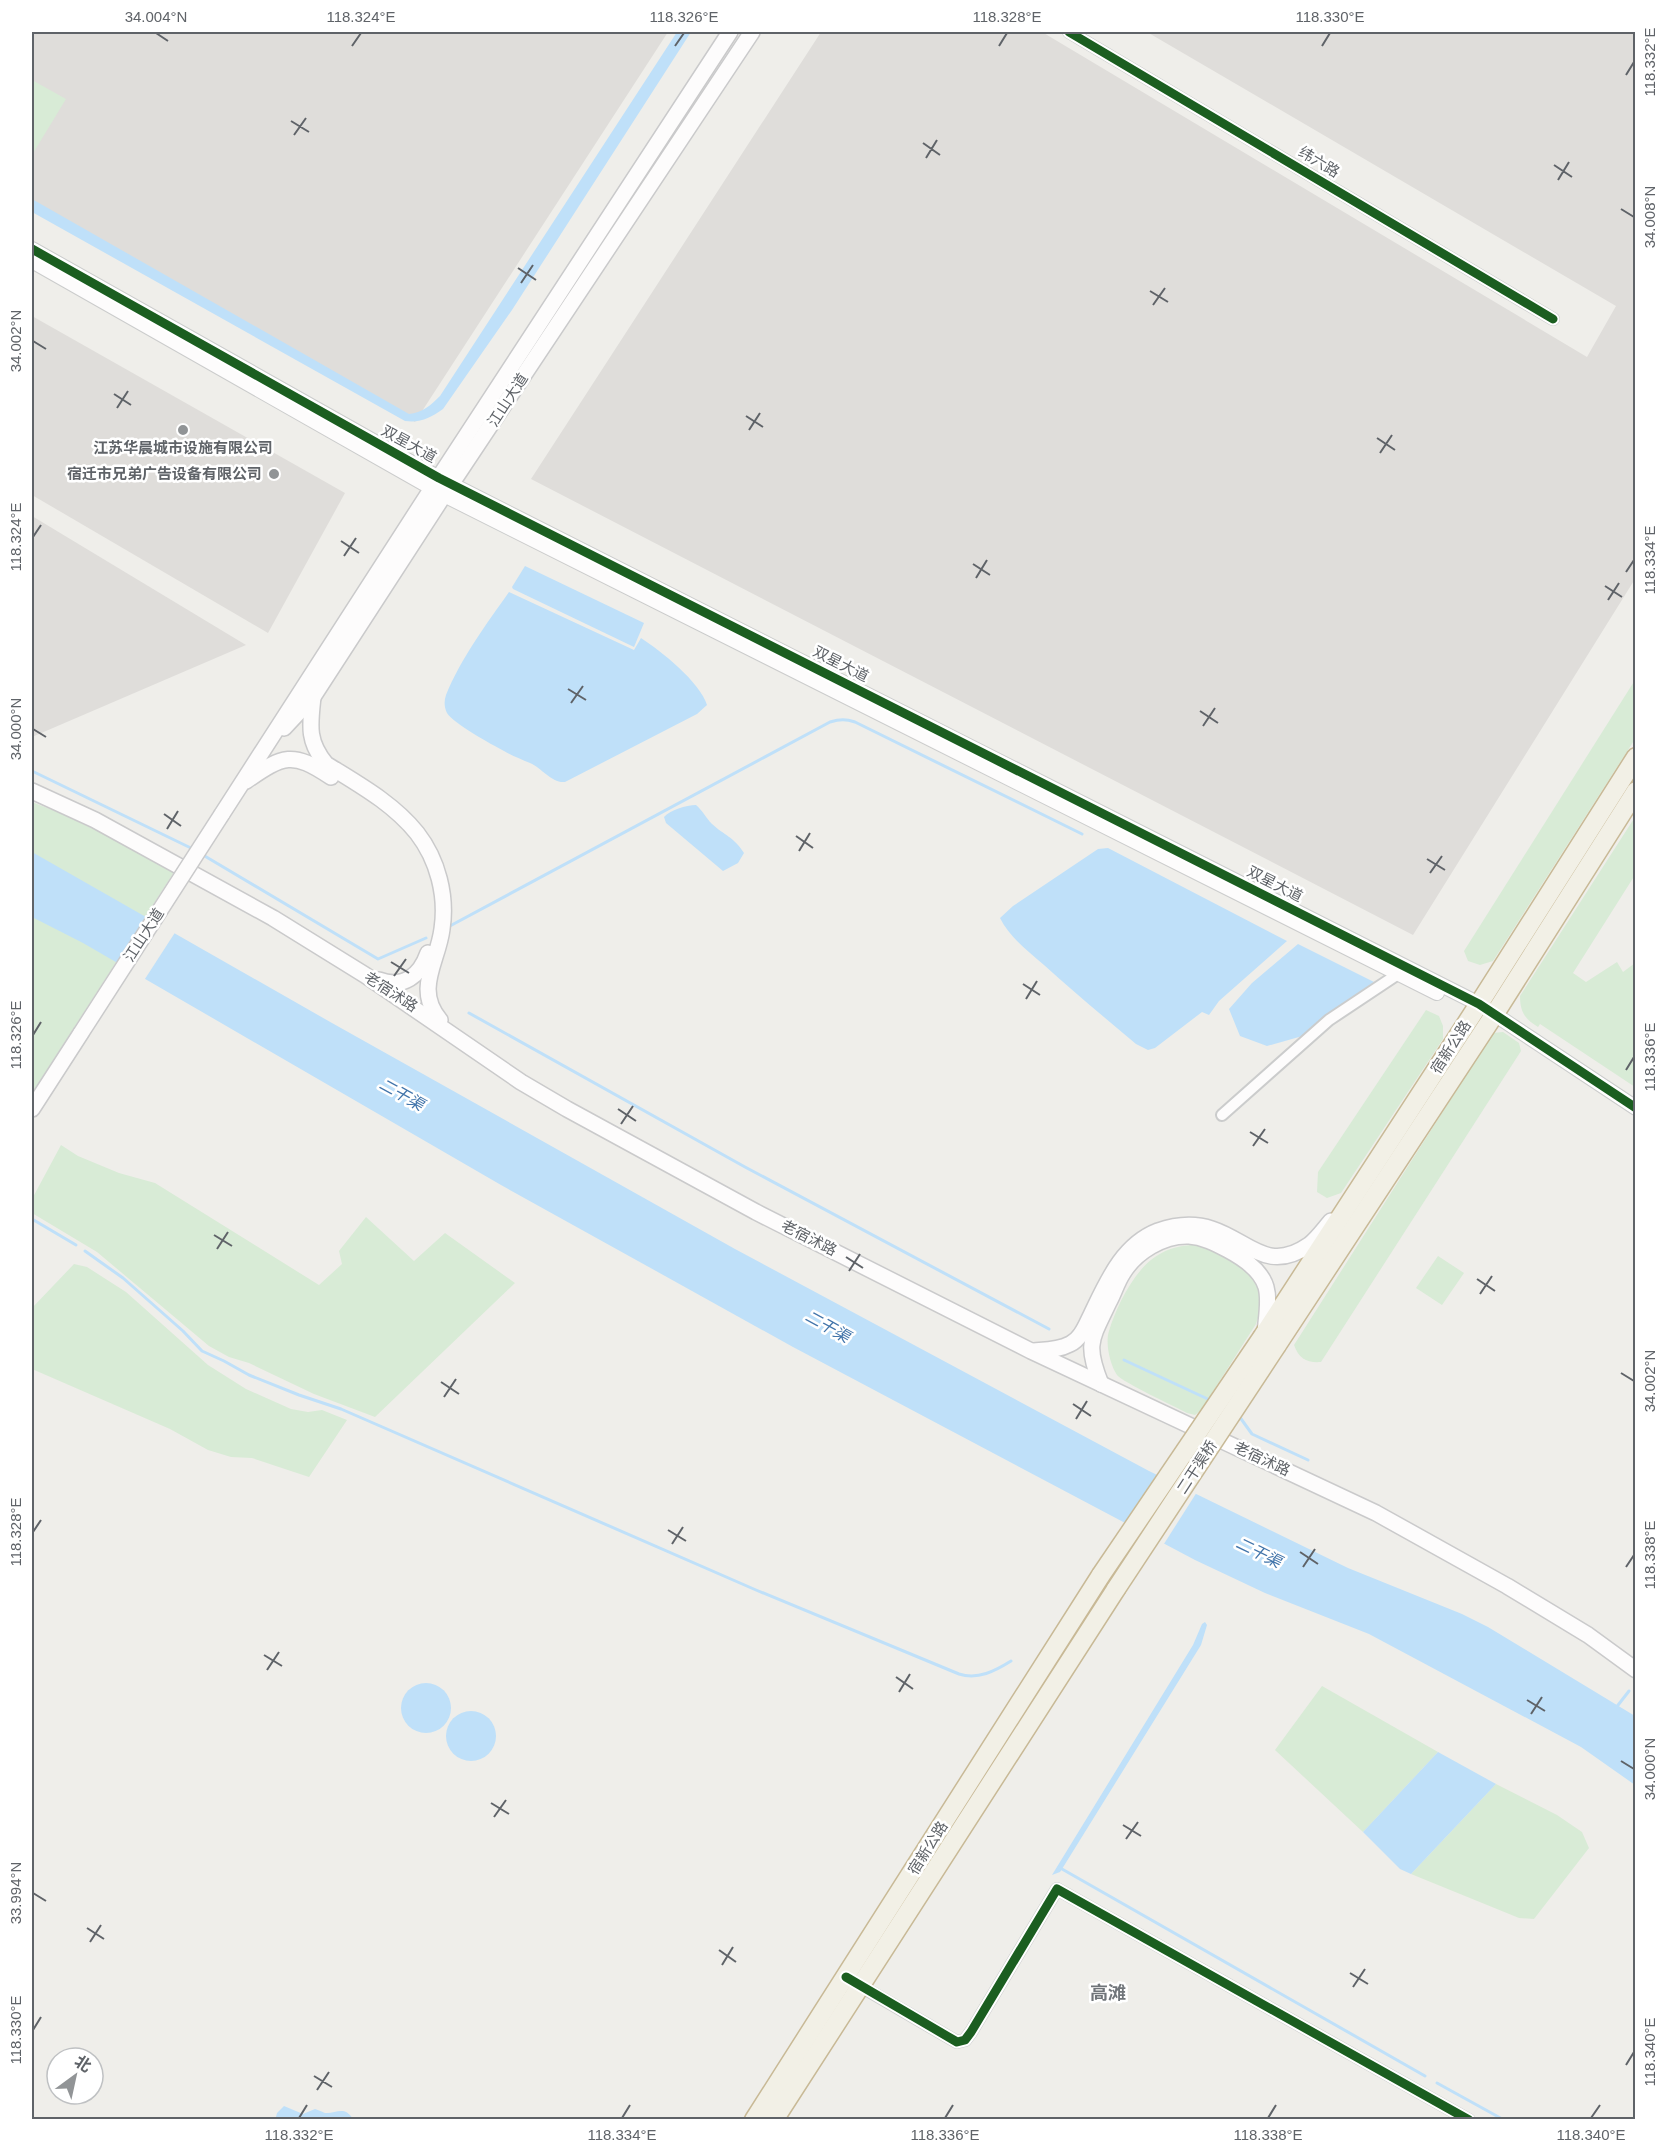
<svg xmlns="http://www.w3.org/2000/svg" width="1667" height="2151" font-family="Arial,'Noto Sans SC',sans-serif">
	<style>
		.industrial { fill: #dfddda }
		.green { fill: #d8ebd6 }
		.water { fill: #bfe0f9 }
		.pier { fill: #efeeea }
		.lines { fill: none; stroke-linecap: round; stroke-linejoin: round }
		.stream { stroke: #bfe0f9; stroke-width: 3 }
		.minor-casing { stroke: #cbcccc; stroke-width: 14 }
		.tertiary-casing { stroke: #cbcccc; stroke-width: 16 }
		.secondary-casing { stroke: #cacacb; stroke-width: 18 }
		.trunk-casing { stroke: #c8b996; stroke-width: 21 }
		.minor { stroke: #fdfcfc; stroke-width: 10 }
		.tertiary { stroke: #fdfcfc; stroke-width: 14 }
		.secondary { stroke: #fdfcfc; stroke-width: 15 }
		.trunk { stroke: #f2f0e6; stroke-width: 18 }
		.secondary-bridge-casing { stroke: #cacacb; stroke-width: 18; stroke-linecap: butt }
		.trunk-bridge-casing { stroke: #c8b996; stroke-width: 21; stroke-linecap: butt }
		.secondary-bridge { stroke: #fdfcfc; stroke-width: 15 }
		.trunk-bridge { stroke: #f2f0e6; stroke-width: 18 }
		.cycleway-casing { stroke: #fff; stroke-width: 13 }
		.cycleway { stroke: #1b5e20; stroke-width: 9 }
		.ticks { fill: none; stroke: #5f6368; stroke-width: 2 }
		.poi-dot { fill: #919496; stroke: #fff; stroke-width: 2 }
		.labels { text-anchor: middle; stroke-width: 5; stroke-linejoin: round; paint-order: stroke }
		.street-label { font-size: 15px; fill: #5f6368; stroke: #fff }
		.poi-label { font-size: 15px; font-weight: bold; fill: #5f6368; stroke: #fff }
		.water-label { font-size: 16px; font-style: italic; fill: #4174aa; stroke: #fff }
		.quarter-label { font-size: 18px; font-weight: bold; fill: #70757a; stroke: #fff }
		.neatline { fill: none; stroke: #5f6368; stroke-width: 2 }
		.ticks-label { font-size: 15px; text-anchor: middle; fill: #5f6368 }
	</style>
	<rect width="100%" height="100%" fill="#efeeea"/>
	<g class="industrial">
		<path d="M 32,32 L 668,32 L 415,422 L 32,203 Z"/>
		<path d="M 821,32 L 1042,32 L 1587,357 L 1616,306 L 1147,32 L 1635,32 L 1635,579 L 1413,935 L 531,479 Z"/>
		<path d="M 32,316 L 345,493 L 268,633 L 32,495 Z"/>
		<path d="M 32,516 L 246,645 L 32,737 Z"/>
	</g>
	<g class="green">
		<path d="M 32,80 L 66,99 L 32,155 Z"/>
		<path d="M 1635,680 L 1635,739 L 1493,961 L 1480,965 L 1468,961 L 1464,951 Z"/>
		<path d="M 32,802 L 60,813 L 176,869 L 32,1093 Z"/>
		<path d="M 1635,817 L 1635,875 L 1573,973 L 1586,982 L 1617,962 L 1623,972 L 1635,963 L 1635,1087 L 1540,1024 L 1538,1027 C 1525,1019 1520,1012 1520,996 Z"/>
		<path d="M 1426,1010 L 1439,1016 L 1443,1026 L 1443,1039 L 1341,1193 L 1327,1198 L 1317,1192 L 1318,1172 Z"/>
		<path d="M 1503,1032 L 1519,1043 L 1521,1051 L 1321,1362 C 1307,1363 1299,1359 1294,1345 L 1493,1033 Z"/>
		<path d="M 61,1145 L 78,1156 L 119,1173 L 155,1183 L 319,1285 L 342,1264 L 339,1251 L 366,1217 L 414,1261 L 445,1233 L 515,1283 L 375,1417 L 314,1394 L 249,1363 L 229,1357 L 209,1346 L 97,1252 L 32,1213 L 32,1199 Z"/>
		<path d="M 1198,1244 L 1226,1254 L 1252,1275 L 1262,1288 L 1263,1302 L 1256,1324 L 1201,1410 L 1195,1415 L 1187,1413 C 1174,1406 1124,1383 1117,1375 C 1110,1365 1105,1343 1109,1331 C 1116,1307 1134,1271 1155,1257 C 1169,1247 1182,1246 1198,1244 Z"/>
		<path d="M 1438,1256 L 1464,1273 L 1442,1305 L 1416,1288 Z"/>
		<path d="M 74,1264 L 87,1267 L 126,1292 L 208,1365 L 246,1389 L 291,1409 L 308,1412 L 322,1410 L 347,1420 L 309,1477 L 252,1458 L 231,1457 L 208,1450 L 170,1429 L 32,1369 L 32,1308 Z"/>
		<path d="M 1322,1686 L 1438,1752 L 1363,1832 L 1275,1750 Z"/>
		<path d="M 1496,1784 L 1557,1815 L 1582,1832 L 1589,1848 L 1534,1919 L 1519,1918 L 1411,1874 Z"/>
	</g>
	<g class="water">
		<path d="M 677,32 L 691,32 L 512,310 L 443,409 C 430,418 421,423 405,421 L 32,212 L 32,199 L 409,414 C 422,413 431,405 440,396 Z"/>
		<path d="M 525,566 L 644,623 L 634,647 L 513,589 L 512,587 Z"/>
		<path d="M 509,592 L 634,650 L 641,638 C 661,651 700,682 707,705 L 697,714 L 565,782 C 551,783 542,768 530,763 C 521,759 513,756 504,751 C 491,744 454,724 447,713 C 444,707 444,701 446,695 C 460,660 487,623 509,592 Z"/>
		<path d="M 696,805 C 703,811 706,818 712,824 C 725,836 733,836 744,853 L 738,863 L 723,871 L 666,823 L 664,817 C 670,810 686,805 696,805 Z"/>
		<path d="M 1108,848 L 1287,941 L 1219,1001 L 1209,1015 L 1202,1012 L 1155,1048 L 1148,1050 L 1136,1044 C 1105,1018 1074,992 1044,965 C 1028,951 1010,938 1000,918 L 1013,906 L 1098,849 Z"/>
		<path d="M 32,852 L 332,1023 L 735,1249 L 1149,1471 L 1348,1568 L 1462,1614 L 1488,1627 L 1635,1716 L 1635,1785 L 1581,1747 L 1369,1634 L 1265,1593 L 1195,1560 L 793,1347 L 501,1185 L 83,943 L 32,917 Z"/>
		<path d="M 1298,944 L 1374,982 L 1318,1021 L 1306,1035 L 1267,1046 L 1240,1036 L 1229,1009 L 1252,983 Z"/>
		<path d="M 1205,1622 L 1207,1625 L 1201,1645 L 1062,1869 L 1060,1872 L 1052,1875 L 1193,1645 L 1202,1624 Z"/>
		<circle cx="426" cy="1708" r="25"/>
		<circle cx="471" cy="1736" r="25"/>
		<path d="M 1438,1752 L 1496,1784 L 1411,1874 L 1400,1869 L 1363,1832 Z"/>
		<path d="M 284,2106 L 303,2114 L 315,2109 C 319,2110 322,2112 325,2113 C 336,2114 344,2105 353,2119 L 281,2119 L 276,2117 L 277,2113 Z"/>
	</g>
	<g class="pier">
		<path d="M 151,916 L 176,931 L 143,982 L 118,967 Z"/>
		<path d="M 1163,1475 L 1197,1492 L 1162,1547 L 1128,1529 Z"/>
	</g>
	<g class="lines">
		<g class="stream">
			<path d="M 32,771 L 195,850"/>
			<path d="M 203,855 L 378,959 L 426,938"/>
			<path d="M 448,927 L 830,722 C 840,719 846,719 855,722 L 1082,834"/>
			<path d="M 469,1013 L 745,1167 L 1049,1329"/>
			<path d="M 32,1219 L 76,1245"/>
			<path d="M 85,1251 L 123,1278 L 183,1331 L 202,1351 L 224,1361 L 249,1375 L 299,1395 L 341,1409 L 756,1590 L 959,1674 C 978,1680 995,1671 1011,1661"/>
			<path d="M 1124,1360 L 1212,1401"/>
			<path d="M 1239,1416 L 1252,1434 L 1308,1460"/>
			<path d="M 1615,1709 L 1629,1691"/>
			<path d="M 1062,1869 L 1425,2076"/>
			<path d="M 1437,2083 L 1504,2120"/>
		</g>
		<defs>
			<g id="minor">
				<path d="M 1069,32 L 1553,319"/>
				<path d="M 1222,1115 L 1329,1020 L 1404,970"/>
				<path d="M 857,1984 L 957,2042 L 965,2040 L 971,2032 L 1057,1889 L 1469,2120"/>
			</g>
			<g id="tertiary">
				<path d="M 32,249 L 439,478 L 1479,1004 L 1636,1108"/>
				<path d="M 32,261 L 444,495 L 1437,993"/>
			</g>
			<g id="secondary">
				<path d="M 313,697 C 310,725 307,741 326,764 C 358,784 393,803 417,833 C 438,860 447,896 442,929 C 438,962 414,989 440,1020"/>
				<path d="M 284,728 L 313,697 L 444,495 L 752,32"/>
				<path d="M 246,781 C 284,755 292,751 331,777"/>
				<path d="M 32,791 L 95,820 L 273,918 L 365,975 L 521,1082 L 567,1109 L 756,1212 L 1031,1351 L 1376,1513 L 1507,1586 L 1588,1635 L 1636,1670"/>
				<path d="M 222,814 L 432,488 L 730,32"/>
				<path d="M 379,980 C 403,989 420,976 428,953"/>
				<path d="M 32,1109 L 81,1033"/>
				<path d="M 1034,1351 C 1046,1350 1059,1350 1070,1344 C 1081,1339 1086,1325 1091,1315 C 1107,1282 1122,1245 1158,1231 C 1175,1225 1194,1223 1212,1229 C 1249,1241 1267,1274 1309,1245 C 1317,1239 1324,1229 1331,1221"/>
				<path d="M 1101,1384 C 1085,1344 1091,1340 1109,1302 C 1114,1293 1117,1282 1123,1273 C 1136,1252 1163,1235 1189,1236 C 1203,1237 1215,1243 1228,1250 C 1243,1258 1261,1270 1266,1287 C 1270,1301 1266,1319 1265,1333"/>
			</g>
			<g id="trunk">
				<path d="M 1263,1336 L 1479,1004 L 1636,757"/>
				<path d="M 1277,1345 L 1494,1015 L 1636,791"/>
				<path d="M 754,2120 L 1101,1575"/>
				<path d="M 774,2120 L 1116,1589"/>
			</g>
		</defs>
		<use href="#minor" class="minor-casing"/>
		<use href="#tertiary" class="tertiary-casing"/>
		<use href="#secondary" class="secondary-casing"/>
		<use href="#trunk" class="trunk-casing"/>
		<use href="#minor" class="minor"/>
		<use href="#tertiary" class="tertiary"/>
		<use href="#secondary" class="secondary"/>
		<use href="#trunk" class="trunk"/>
		<defs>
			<path id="secondary-bridge" d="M 81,1033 L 222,814"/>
			<g id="trunk-bridge">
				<path d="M 1101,1575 L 1263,1336"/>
				<path d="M 1116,1589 L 1277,1345"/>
			</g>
		</defs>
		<use href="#secondary-bridge" class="secondary-bridge-casing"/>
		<use href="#trunk-bridge" class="trunk-bridge-casing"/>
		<use href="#secondary-bridge" class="secondary-bridge"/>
		<use href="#trunk-bridge" class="trunk-bridge"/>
		<defs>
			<g id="cycleway">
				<path d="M 1069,32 L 1553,319"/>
				<path d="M 32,249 L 439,478 L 1479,1004 L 1636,1108"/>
				<path d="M 846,1977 L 957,2042 L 965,2040 L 971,2032 L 1057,1889 L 1469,2120"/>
			</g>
		</defs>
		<use href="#cycleway" class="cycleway-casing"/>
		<use href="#cycleway" class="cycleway"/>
	</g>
	<path class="ticks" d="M 156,33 L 168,41M 352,46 L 361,33M 675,46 L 684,33M 999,46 L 1007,33M 1322,46 L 1330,33M 1626,75 L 1634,62M 291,121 L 309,132M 294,135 L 306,118M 923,143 L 940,155M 926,158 L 937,140M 1554,165 L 1572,177M 1558,180 L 1569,162M 1621,209 L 1634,217M 518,268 L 536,280M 521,283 L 533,265M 1150,291 L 1168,302M 1153,305 L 1165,288M 33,341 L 46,349M 114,394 L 131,405M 117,408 L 128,391M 746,416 L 763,427M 749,430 L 760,413M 1377,438 L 1395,450M 1380,453 L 1392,435M 33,537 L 41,525M 341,541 L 359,553M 344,556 L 356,538M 973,564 L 990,575M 1626,572 L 1634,560M 976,578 L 987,560M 1605,586 L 1622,597M 1608,600 L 1619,583M 568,689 L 586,700M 571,703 L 583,686M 1200,711 L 1218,723M 1203,726 L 1215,708M 33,729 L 46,737M 164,814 L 181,826M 167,829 L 178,811M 796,836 L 813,848M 799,851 L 810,833M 1427,859 L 1445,870M 1430,873 L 1442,856M 391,962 L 409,973M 394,976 L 406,959M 1023,984 L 1040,995M 1026,999 L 1037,981M 33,1035 L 41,1022M 1626,1070 L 1634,1057M 618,1109 L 636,1121M 621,1124 L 633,1106M 1250,1132 L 1268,1143M 1253,1146 L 1265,1129M 214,1235 L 232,1246M 217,1249 L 228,1232M 846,1257 L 863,1268M 849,1271 L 860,1254M 1477,1279 L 1495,1291M 1480,1294 L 1492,1276M 1621,1373 L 1634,1381M 441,1382 L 459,1394M 444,1397 L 456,1379M 1073,1404 L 1091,1416M 1076,1419 L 1087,1401M 668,1530 L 686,1541M 33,1532 L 41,1520M 672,1544 L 683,1527M 1300,1552 L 1318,1564M 1303,1567 L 1315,1549M 1626,1567 L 1634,1555M 264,1655 L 282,1666M 267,1670 L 279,1652M 896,1677 L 913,1689M 899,1692 L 910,1674M 1527,1700 L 1545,1711M 1531,1714 L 1542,1697M 1621,1761 L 1634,1769M 491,1803 L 509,1814M 494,1817 L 506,1800M 1123,1825 L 1141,1836M 1126,1839 L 1138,1822M 33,1893 L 46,1901M 87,1928 L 104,1939M 90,1942 L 101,1925M 719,1950 L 736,1962M 722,1965 L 733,1947M 1350,1973 L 1368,1984M 1353,1987 L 1365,1969M 33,2030 L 41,2017M 1626,2065 L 1634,2052M 314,2076 L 332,2087M 317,2090 L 329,2072M 299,2118 L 307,2105M 622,2118 L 630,2105M 945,2118 L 953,2105M 1268,2118 L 1276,2105M 1591,2118 L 1600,2105"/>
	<g class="poi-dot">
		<circle cx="183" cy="430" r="6"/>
		<circle cx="274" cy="474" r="6"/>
	</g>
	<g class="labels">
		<g class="street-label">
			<text transform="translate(1319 162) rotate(31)" y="5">纬六路</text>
			<text transform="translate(508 400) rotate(-57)" y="5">江山大道</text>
			<text transform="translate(409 444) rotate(29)" y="5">双星大道</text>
			<text transform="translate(841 664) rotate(27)" y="5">双星大道</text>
			<text transform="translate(1275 884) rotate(27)" y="5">双星大道</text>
			<text transform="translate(144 935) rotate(-57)" y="5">江山大道</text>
			<text transform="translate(391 992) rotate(33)" y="5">老宿沭路</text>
			<text transform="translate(1451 1047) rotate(-57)" y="5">宿新公路</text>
			<text transform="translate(809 1238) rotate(27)" y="5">老宿沭路</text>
			<text transform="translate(1262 1459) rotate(25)" y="5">老宿沭路</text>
			<text transform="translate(1197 1467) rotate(-57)" y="5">二干渠桥</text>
			<text transform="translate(928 1848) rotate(-58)" y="5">宿新公路</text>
		</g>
		<g class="poi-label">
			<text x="183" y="453">江苏华晨城市设施有限公司</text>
			<text x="262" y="479" text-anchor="end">宿迁市兄弟广告设备有限公司</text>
		</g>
		<g class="water-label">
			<text transform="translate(402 1094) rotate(29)" y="6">二干渠</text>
			<text transform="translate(828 1326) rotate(29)" y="6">二干渠</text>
			<text transform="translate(1259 1552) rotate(26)" y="6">二干渠</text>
		</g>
		<g class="quarter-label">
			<text x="1108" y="1999">高滩</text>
		</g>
	</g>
	<rect width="1667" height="2151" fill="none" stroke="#ffffff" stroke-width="66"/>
	<g transform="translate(75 2076) rotate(33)"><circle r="28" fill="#ffffff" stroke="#bfc1c3" stroke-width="1.5"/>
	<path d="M0-4.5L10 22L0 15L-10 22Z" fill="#919496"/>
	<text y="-9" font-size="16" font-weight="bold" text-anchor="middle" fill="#5f6368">北</text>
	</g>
	<rect x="33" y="33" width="1601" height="2085" class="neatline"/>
	<g class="ticks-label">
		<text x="156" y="22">34.004°N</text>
		<text x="361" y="22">118.324°E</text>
		<text x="684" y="22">118.326°E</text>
		<text x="1007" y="22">118.328°E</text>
		<text x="1330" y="22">118.330°E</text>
		<text transform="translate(1650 62) rotate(-90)" y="5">118.332°E</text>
		<text transform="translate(1650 217) rotate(-90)" y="5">34.008°N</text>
		<text transform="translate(16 341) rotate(-90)" y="5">34.002°N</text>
		<text transform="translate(16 537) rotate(-90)" y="5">118.324°E</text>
		<text transform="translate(1650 560) rotate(-90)" y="5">118.334°E</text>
		<text transform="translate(16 729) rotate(-90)" y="5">34.000°N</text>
		<text transform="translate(16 1035) rotate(-90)" y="5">118.326°E</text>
		<text transform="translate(1650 1057) rotate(-90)" y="5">118.336°E</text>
		<text transform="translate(1650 1381) rotate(-90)" y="5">34.002°N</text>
		<text transform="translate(16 1532) rotate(-90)" y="5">118.328°E</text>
		<text transform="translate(1650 1555) rotate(-90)" y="5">118.338°E</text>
		<text transform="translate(1650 1769) rotate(-90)" y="5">34.000°N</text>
		<text transform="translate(16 1893) rotate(-90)" y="5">33.994°N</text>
		<text transform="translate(16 2030) rotate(-90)" y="5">118.330°E</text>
		<text transform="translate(1650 2052) rotate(-90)" y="5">118.340°E</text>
		<text x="299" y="2140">118.332°E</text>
		<text x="622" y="2140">118.334°E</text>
		<text x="945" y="2140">118.336°E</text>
		<text x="1268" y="2140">118.338°E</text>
		<text x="1591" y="2140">118.340°E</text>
	</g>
</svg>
